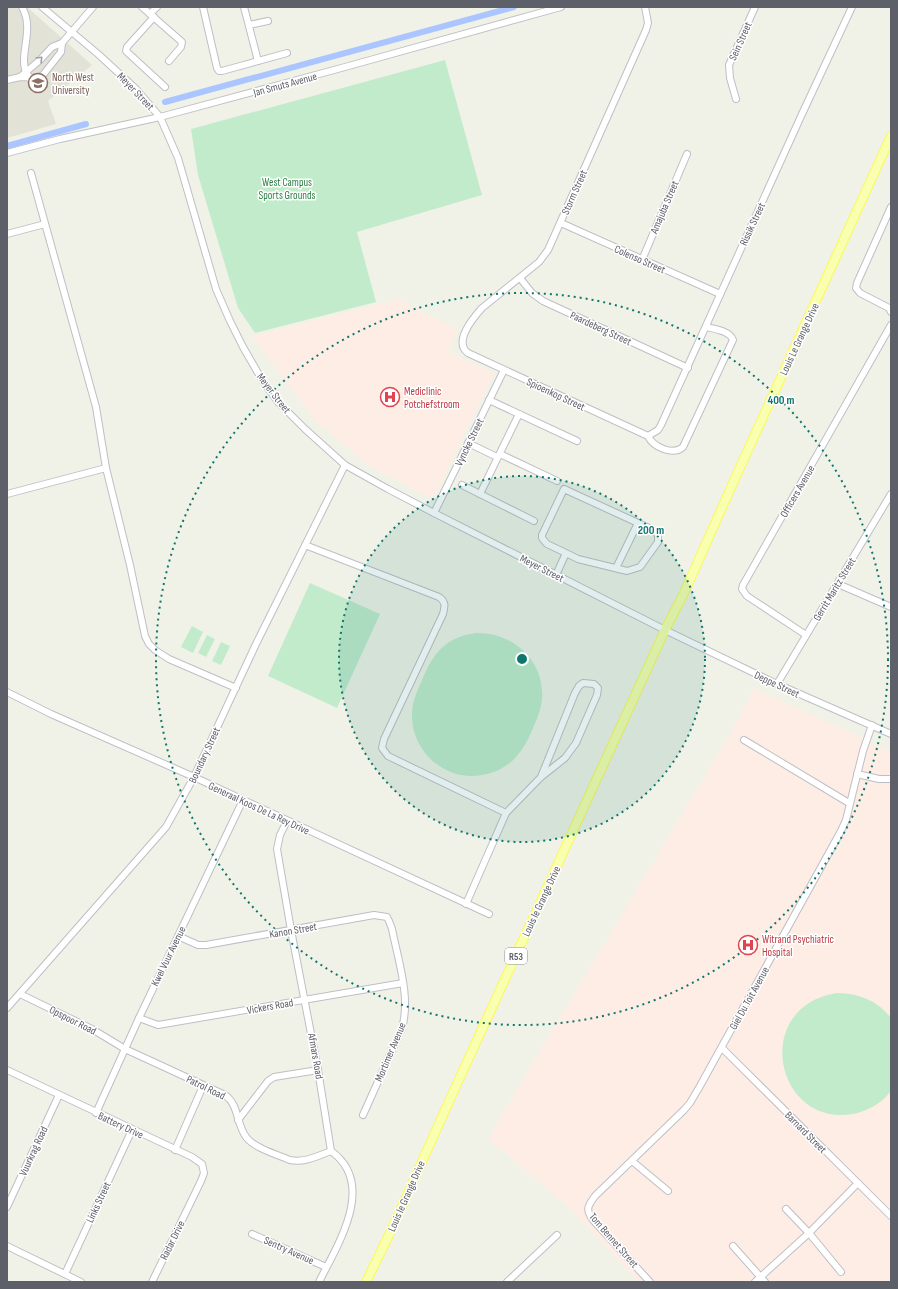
<svg xmlns="http://www.w3.org/2000/svg" width="898" height="1289" font-family="'Sofia Sans Condensed',sans-serif">
	<style>
		.education { fill: #e2e2d6 }
		.medical { fill: #feede4 }
		.green { fill: #c2ebcc }
		.lines { fill: none; stroke-linecap: round; stroke-linejoin: round }
		.canal { stroke: #aac5ff; stroke-width: 6 }
		.minor-casing { stroke: #bebfc6; stroke-width: 8 }
		.major-casing { stroke: #fef854; stroke-width: 10 }
		.minor { stroke: #fff; stroke-width: 6 }
		.major { stroke: #f8ffaf; stroke-width: 8 }
		.oneway { stroke: #9ea0a5 }
		.ring { fill: none; stroke: #0f766e; stroke-width: 2; stroke-dasharray: 2 4 }
		.labels { text-anchor: middle; stroke-width: 3; stroke-linejoin: round; paint-order: stroke }
		.shield { fill: #fff; stroke: #8e9096; stroke-width: 1 }
		.shield-label { font-size: 10px; font-weight: bold; fill: #5e6069 }
		.street-label { font-size: 11px; fill: #5e6069; stroke: #fff }
		.education-label { font-size: 11px; fill: #785e54; stroke: #fff; text-anchor: start }
		.park-label { font-size: 11px; fill: #2c8145; stroke: #fff }
		.health-label { font-size: 11px; fill: #be3a42; stroke: #fff; text-anchor: start }
		.centre { fill: #0f766e; stroke: #fff; stroke-width: 2 }
		.ring-label { font-size: 12px; text-anchor: middle; font-weight: bold; fill: #0f766e; stroke: #fff; stroke-width: 3; stroke-linejoin: round; paint-order: stroke }
	</style>
	<rect width="100%" height="100%" fill="#f1f2e7"/>
	<path class="education" d="M 7,7 L 27,7 L 92,65 L 48,101 L 56,124 L 7,138 Z"/>
	<g class="medical">
		<path d="M 398,299 L 458,330 L 448,352 L 494,373 L 433,499 L 369,466 L 315,420 L 252,336 Z"/>
		<path d="M 754,688 L 891,752 L 891,1282 L 639,1282 L 573,1211 L 488,1138 L 736,724 Z"/>
	</g>
	<g class="green">
		<path d="M 445,60 L 482,195 L 357,232 L 376,302 L 255,333 L 238,308 L 198,175 L 191,129 Z"/>
		<path d="M 310,583 L 380,614 L 337,708 L 268,676 Z"/>
		<path d="M 192,626 L 203,632 L 193,653 L 181,647 Z"/>
		<path d="M 476,633 C 513,632 545,661 542,699 C 541,710 537,719 533,728 C 522,756 505,775 473,776 C 440,777 411,748 412,714 C 412,702 417,691 422,680 C 433,653 446,637 476,633 Z"/>
		<path d="M 207,635 L 215,639 L 206,657 L 198,653 Z"/>
		<path d="M 221,642 L 230,646 L 221,665 L 212,661 Z"/>
		<path d="M 837,993 C 859,993 878,1001 891,1018 L 891,1091 C 882,1103 868,1111 853,1114 C 774,1127 751,1006 837,993 Z"/>
	</g>
	<g class="lines">
		<g class="canal">
			<path d="M 165,102 L 514,7"/>
			<path d="M 7,146 L 86,124"/>
		</g>
		<defs>
			<g id="minor">
				<path d="M 22,7 C 36,31 16,58 28,75"/>
				<path d="M 42,7 L 98,54 L 136,89 L 160,117 L 178,158 L 216,289 L 230,321 L 243,347 L 262,380 L 279,403 L 305,429 L 345,465 L 388,489 L 434,513 L 665,630 L 777,684 L 891,734"/>
				<path d="M 142,7 L 182,42 L 181,47 L 169,61"/>
				<path d="M 203,7 L 217,68 L 219,71 L 222,71 L 287,53"/>
				<path d="M 244,7 L 258,61"/>
				<path d="M 645,7 L 648,23 L 646,30 L 548,250 L 539,262 L 482,308 C 473,318 453,342 468,353 L 648,436"/>
				<path d="M 150,14 L 157,7"/>
				<path d="M 154,17 L 127,47 L 126,51 L 165,87"/>
				<path d="M 249,25 L 268,21"/>
				<path d="M 20,77 L 40,60 L 52,47 L 62,43 L 93,7"/>
				<path d="M 7,80 L 20,77 L 37,78 L 43,75 L 61,52 L 62,43"/>
				<path d="M 736,99 L 730,78 L 729,65 L 755,7"/>
				<path d="M 7,153 L 60,139 L 160,117 L 345,67 L 561,7"/>
				<path d="M 31,173 L 96,407 L 106,468 L 130,565 L 145,636 L 149,644 L 155,650 L 169,659 L 236,688"/>
				<path d="M 891,207 L 857,283 L 856,288 L 860,293 L 889,308 L 891,312"/>
				<path d="M 561,223 L 720,294"/>
				<path d="M 7,234 L 45,224"/>
				<path d="M 642,260 L 687,154"/>
				<path d="M 520,278 L 532,293 L 543,301 L 688,368"/>
				<path d="M 489,400 L 577,441"/>
				<path d="M 648,436 L 658,430 L 661,425 L 802,114 L 852,7"/>
				<path d="M 648,436 C 653,447 673,456 683,447 L 733,340 C 730,331 715,329 706,327"/>
				<path d="M 468,443 L 497,457"/>
				<path d="M 500,454 L 557,481"/>
				<path d="M 462,485 L 534,521"/>
				<path d="M 7,494 L 106,468"/>
				<path d="M 480,494 L 519,414"/>
				<path d="M 434,513 L 504,370"/>
				<path d="M 305,545 L 439,597 C 446,602 445,606 443,614 L 384,739 L 382,748 L 388,756 L 506,813 L 466,904"/>
				<path d="M 616,568 L 638,523"/>
				<path d="M 556,575 L 566,553 L 578,559 L 627,571 L 640,567 L 658,542 L 658,536 L 656,532 L 649,528 L 564,489 L 542,535 L 542,538 L 547,544 L 566,553"/>
				<path d="M 838,584 L 891,607"/>
				<path d="M 806,635 L 747,596 L 742,589 L 743,585 L 891,325"/>
				<path d="M 777,684 L 891,494"/>
				<path d="M 7,692 L 51,714 L 194,777 L 489,914"/>
				<path d="M 744,740 L 849,803"/>
				<path d="M 857,774 L 879,779 L 891,779"/>
				<path d="M 506,813 L 541,777 L 565,758 L 576,743 L 597,695 L 598,688 L 594,684 L 583,683 L 579,686 L 575,693 L 541,777"/>
				<path d="M 287,821 L 280,835 L 277,849 L 291,930 L 318,1070 L 331,1151 C 377,1184 338,1244 319,1282"/>
				<path d="M 178,936 L 198,945 L 206,945 L 374,915 L 387,917 L 389,921 L 392,929 C 398,960 411,997 402,1028 L 363,1115"/>
				<path d="M 20,994 L 92,1029 L 125,1049 L 225,1095 C 239,1105 236,1123 246,1137 C 254,1148 278,1155 290,1160 C 304,1163 318,1156 331,1151"/>
				<path d="M 7,1008 L 166,827 L 194,777 L 256,644 L 345,465"/>
				<path d="M 139,1018 L 158,1025 L 164,1024 L 403,983"/>
				<path d="M 722,1048 L 891,1216"/>
				<path d="M 7,1070 L 192,1157 L 202,1164 L 204,1173 L 201,1181 L 152,1282"/>
				<path d="M 96,1113 L 139,1018 L 243,800"/>
				<path d="M 238,1120 L 268,1081 L 274,1077 L 318,1070"/>
				<path d="M 175,1150 L 203,1086"/>
				<path d="M 632,1161 L 668,1191"/>
				<path d="M 7,1207 L 59,1095"/>
				<path d="M 786,1209 L 809,1233 L 841,1272"/>
				<path d="M 252,1234 L 326,1267"/>
				<path d="M 7,1246 L 81,1282"/>
				<path d="M 733,1246 L 765,1282"/>
				<path d="M 65,1274 L 132,1130"/>
				<path d="M 507,1282 L 557,1235"/>
				<path d="M 650,1282 L 593,1220 C 585,1209 588,1206 595,1196 L 684,1110 L 690,1103 L 700,1086 L 841,831 L 846,820 L 863,751 L 872,725"/>
				<path d="M 755,1282 L 809,1233 L 858,1183"/>
			</g>
			<path id="major" d="M 366,1282 L 389,1235 L 456,1086 L 665,630 L 684,593 L 737,474 L 891,136"/>
		</defs>
		<use href="#minor" class="minor-casing"/>
		<use href="#major" class="major-casing"/>
		<use href="#minor" class="minor"/>
		<use href="#major" class="major"/>
	</g>
	<defs><path id="oneway-chevron" d="M-2-3.5L2.5 0L-2 3.5" fill="none" stroke-width="1.6" stroke-linecap="round" stroke-linejoin="round"/></defs>
	<use class="oneway" href="#oneway-chevron" transform="translate(40 59) rotate(-45)"/>
	<circle cx="522" cy="659" r="183" fill="#0f766e" fill-opacity=".12"/>
	<g class="ring">
		<circle cx="522" cy="659" r="183"/>
		<circle cx="522" cy="659" r="366"/>
	</g>
	<defs>
		<symbol id="university-ring" viewBox="-11 -11 22 22"><circle r="9.5" fill="#fff" stroke="#8d6e63" stroke-width="1.5"/><path d="M0-5L7-2L0 1L-7-2ZM-4 1L0 2.5L4 1V4Q0 6-4 4Z" fill="#8d6e63"/></symbol>
		<symbol id="hospital-ring" viewBox="-11 -11 22 22"><circle r="9.5" fill="#fff" stroke="#e0444e" stroke-width="1.5"/><path d="M-5-5h3v3.5h4V-5h3V5h-3V1.5h-4V5h-3Z" fill="#e0444e"/></symbol>
	</defs>
	<g fill-rule="evenodd">
		<use href="#university-ring" x="27" y="72" width="22" height="22"/>
		<use href="#hospital-ring" x="379" y="386" width="22" height="22"/>
		<use href="#hospital-ring" x="737" y="934" width="22" height="22"/>
	</g>
	<g class="labels">
		<rect class="shield" x="505" y="948" width="22" height="16" rx="3"/>
		<g class="shield-label">
			<text x="516" y="960">R53</text>
		</g>
		<g class="street-label">
			<text transform="translate(740 41) rotate(-66)" y="4">Sein Street</text>
			<text transform="translate(285 84) rotate(-15)" y="4">Jan Smuts Avenue</text>
			<text transform="translate(136 91) rotate(46)" y="4">Meyer Street</text>
			<text transform="translate(574 192) rotate(-66)" y="4">Storm Street</text>
			<text transform="translate(664 207) rotate(-67)" y="4">Amajuba Street</text>
			<text transform="translate(752 224) rotate(-65)" y="4">Rissik Street</text>
			<text transform="translate(640 259) rotate(24)" y="4">Colenso Street</text>
			<text transform="translate(601 328) rotate(25)" y="4">Paardeberg Street</text>
			<text transform="translate(799 339) rotate(-65)" y="4">Louis Le Grange Drive</text>
			<text transform="translate(274 393) rotate(52)" y="4">Meyer Street</text>
			<text transform="translate(556 394) rotate(25)" y="4">Spioenkop Street</text>
			<text transform="translate(469 442) rotate(-64)" y="4">Vyncke Street</text>
			<text transform="translate(797 491) rotate(-60)" y="4">Officers Avenue</text>
			<text transform="translate(542 568) rotate(27)" y="4">Meyer Street</text>
			<text transform="translate(834 589) rotate(-59)" y="4">Gerrit Maritz Street</text>
			<text transform="translate(777 684) rotate(25)" y="4">Deppe Street</text>
			<text transform="translate(204 755) rotate(-65)" y="4">Boundary Street</text>
			<text transform="translate(259 808) rotate(25)" y="4">Generaal Koos De La Rey Drive</text>
			<text transform="translate(541 901) rotate(-65)" y="4">Louis le Grange Drive</text>
			<text transform="translate(293 930) rotate(-10)" y="4">Kanon Street</text>
			<text transform="translate(168 956) rotate(-64)" y="4">Kwel Vuur Avenue</text>
			<text transform="translate(749 998) rotate(-61)" y="4">Giel Du Toit Avenue</text>
			<text transform="translate(270 1006) rotate(-10)" y="4">Vickers Road</text>
			<text transform="translate(73 1020) rotate(27)" y="4">Opspoor Road</text>
			<text transform="translate(390 1052) rotate(-67)" y="4">Mortimer Avenue</text>
			<text transform="translate(316 1056) rotate(80)" y="4">Afmars Road</text>
			<text transform="translate(206 1087) rotate(26)" y="4">Patrol Road</text>
			<text transform="translate(121 1125) rotate(25)" y="4">Battery Drive</text>
			<text transform="translate(806 1132) rotate(45)" y="4">Barnard Street</text>
			<text transform="translate(33 1151) rotate(-65)" y="4">Vuurkrag Road</text>
			<text transform="translate(406 1196) rotate(-66)" y="4">Louis le Grange Drive</text>
			<text transform="translate(98 1202) rotate(-65)" y="4">Links Street</text>
			<text transform="translate(172 1240) rotate(-64)" y="4">Radar Drive</text>
			<text transform="translate(614 1240) rotate(49)" y="4">Tom Bennet Street</text>
			<text transform="translate(289 1250) rotate(24)" y="4">Sentry Avenue</text>
		</g>
		<g class="education-label">
			<text x="52" y="81">North West<tspan x="52" dy="13">University</tspan></text>
		</g>
		<g class="park-label">
			<text x="287" y="186">West Campus<tspan x="287" dy="13">Sports Grounds</tspan></text>
		</g>
		<g class="health-label">
			<text x="404" y="395">Mediclinic<tspan x="404" dy="13">Potchefstroom</tspan></text>
			<text x="762" y="943">Witrand Psychiatric<tspan x="762" dy="13">Hospital</tspan></text>
		</g>
	</g>
	<circle cx="522" cy="659" r="6" class="centre"/>
	<g class="ring-label">
		<text x="781" y="404">400 m</text>
		<text x="651" y="534">200 m</text>
	</g>
	<rect width="898" height="1289" fill="none" stroke="#5e6069" stroke-width="16"/>
</svg>
